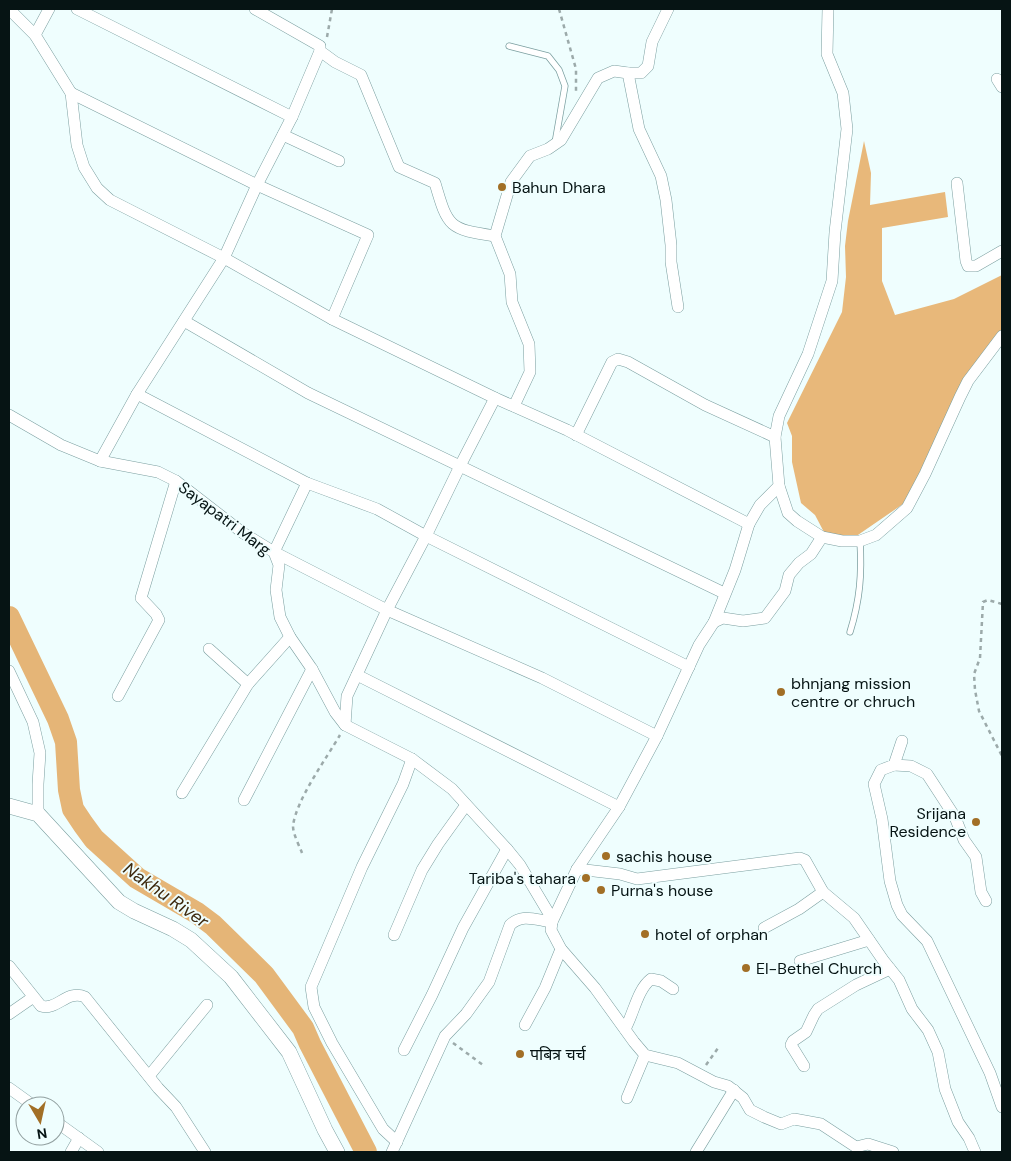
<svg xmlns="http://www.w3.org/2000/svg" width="1011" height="1161" font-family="'DM Sans','Noto Sans Devanagari',sans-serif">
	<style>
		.forest { fill: #e8b87a }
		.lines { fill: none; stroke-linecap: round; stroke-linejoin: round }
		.river { stroke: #e5b577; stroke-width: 22 }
		.service-casing { stroke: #7b9fa0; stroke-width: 7 }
		.minor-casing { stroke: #7b9fa0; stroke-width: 12 }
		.tertiary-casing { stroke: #7b9fa0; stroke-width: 16 }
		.path { stroke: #9caaaa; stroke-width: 2.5; stroke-dasharray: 4 4; stroke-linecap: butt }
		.service { stroke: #fff; stroke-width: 5.5 }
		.minor { stroke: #fff; stroke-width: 11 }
		.tertiary { stroke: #fff; stroke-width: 15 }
		.poi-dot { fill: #a26f26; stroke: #effefe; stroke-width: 2 }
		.labels { text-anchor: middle; stroke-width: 4; stroke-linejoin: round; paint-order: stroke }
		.poi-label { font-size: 16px; fill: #061414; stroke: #effefe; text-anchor: start }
		.street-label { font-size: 16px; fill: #061414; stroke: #effefe }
		.water-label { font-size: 18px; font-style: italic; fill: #3f2b10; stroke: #effefe }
	</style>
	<rect width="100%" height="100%" fill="#effefe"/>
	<path class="forest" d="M 864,141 L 871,173 L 870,205 L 945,192 L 948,217 L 882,228 L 882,281 L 895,315 L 954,299 L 1002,275 L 1002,330 L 903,504 L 855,537 L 825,534 L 815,515 L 801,503 L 792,462 L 792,436 L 787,423 L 842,312 L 846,277 L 845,246 L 848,221 Z"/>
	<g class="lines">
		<path class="river" d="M 9,617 L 58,719 L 66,742 L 69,790 L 73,809 L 83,824 L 94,839 L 137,878 L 197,913 L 213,925 L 264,975 L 303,1028 L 310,1044 L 366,1152"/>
		<defs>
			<g id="service">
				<path d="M 509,46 L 548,56 L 559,70 L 565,86 L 555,143"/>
				<path d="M 850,632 C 860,600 862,574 860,541"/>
			</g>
			<g id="minor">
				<path d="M 9,9 L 35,35 L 71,93 L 77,145 L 84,167 L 97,188 L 110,200 L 224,258 L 332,319 L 495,398 L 567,430 L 749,524"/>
				<path d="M 77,9 L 292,117"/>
				<path d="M 255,9 L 320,46 L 320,51 L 335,62 L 361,75 L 399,167 L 435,183 C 448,228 449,229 495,236"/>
				<path d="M 35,35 L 49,9"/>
				<path d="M 628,73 L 639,129 L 661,176 L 666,200 L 671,245 L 671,262 L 678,307"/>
				<path d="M 997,79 L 1002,87"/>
				<path d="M 71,93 L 257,185 L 368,235 L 332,319"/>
				<path d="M 283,135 L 339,161"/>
				<path d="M 957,183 L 966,261 L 968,266 L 976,266 L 1002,251"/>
				<path d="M 184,321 L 308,393 L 724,593"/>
				<path d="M 137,394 L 307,483 L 377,509 L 426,536 L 689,667"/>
				<path d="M 514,406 L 530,372 L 529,344 L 512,302 L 510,274 L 495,236 L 511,182 L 530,156 L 548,149 L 561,140 L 598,78 L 614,71 L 628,73 L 641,73 L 648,66 L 652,42 L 668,9"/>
				<path d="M 9,415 L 61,445 L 100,461 L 158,472 L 176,481 L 243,533 L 274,552 L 279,565 L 276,590 L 280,617 L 290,637 L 312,669 L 335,712 L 345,725 L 412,759 L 452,789 L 507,849 L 520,865 L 548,912 L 552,922 L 551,930 L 561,949 L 595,988 L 634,1042 L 645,1055 L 678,1063 L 714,1082 L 728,1086 L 743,1098 L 750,1110 L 764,1117 L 781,1124 L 794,1119 L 821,1124 L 856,1147 L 868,1144 L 893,1152"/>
				<path d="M 576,435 L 612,362 L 618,359 L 628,362 L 705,405 L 775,437"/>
				<path d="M 100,461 L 137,394 L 224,258 L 257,185 L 292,117 L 320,51"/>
				<path d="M 307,483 L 274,552 L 387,610 L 542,678 L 657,736"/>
				<path d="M 779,486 L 788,513 L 797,521 L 822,537 L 842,541 L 860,541 L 876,535 L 907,508 L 925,474 L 960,397 L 968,381 L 1002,336"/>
				<path d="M 714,622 L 723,618 L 743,621 L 765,618 L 785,591 L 789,575 L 799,563 L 811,554 L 822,537"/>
				<path d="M 209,649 L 248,684"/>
				<path d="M 9,671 L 33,722 L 40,753 L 38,784 L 38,814"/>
				<path d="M 357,675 L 619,807"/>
				<path d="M 118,696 L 159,620 L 156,614 L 141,598 L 176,481"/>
				<path d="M 345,725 L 347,696 L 387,610 L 426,536 L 460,466 L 495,398"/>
				<path d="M 902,741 L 894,765 L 881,770 L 874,784 L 882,819 L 890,881 L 897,905 L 902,915 L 927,941 L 990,1073 L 1002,1107"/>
				<path d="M 894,765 L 911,766 L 927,774 L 955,817 L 964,840 L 976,857 L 981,892 L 986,901"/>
				<path d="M 182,793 L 248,684 L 290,637"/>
				<path d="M 244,800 L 312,669"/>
				<path d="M 577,869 L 620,874 L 637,879 L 800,858 L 805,860 L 823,892 L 854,918 L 883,960 L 899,980 L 912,1009 L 928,1030 L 938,1052 L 945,1089 L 958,1122 L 969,1138 L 975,1152"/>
				<path d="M 764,928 L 799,909 L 823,892"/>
				<path d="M 394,935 L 422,870 L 438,844 L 466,805"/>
				<path d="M 800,961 L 869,940"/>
				<path d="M 9,966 L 41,1006 C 57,1011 67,989 85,997 L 158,1088 L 176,1107 L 205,1152"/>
				<path d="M 9,1014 L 32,998"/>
				<path d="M 525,1025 L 545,988 L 561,949"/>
				<path d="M 625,1029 C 634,1013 637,990 651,979 L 661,981 L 673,989"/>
				<path d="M 404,1050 L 432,995 L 463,928 L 507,849"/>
				<path d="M 804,1066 L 791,1045 L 793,1041 L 806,1032 L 814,1015 L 818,1009 L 856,985 L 890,969"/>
				<path d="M 149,1076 L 207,1005"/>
				<path d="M 9,1088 L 34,1106"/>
				<path d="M 627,1098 L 645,1055"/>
				<path d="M 55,1121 L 98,1152"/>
				<path d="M 397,1142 L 383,1129 L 332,1043 L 314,1007 L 311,987 L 362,867 L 403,784 L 412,759"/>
				<path d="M 71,1152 L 79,1138"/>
				<path d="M 392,1152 L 445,1036 L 466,1014 L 489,982 L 510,925 C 522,913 536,920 552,922 L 577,869 L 619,807 L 657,736 L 699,645 L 714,622 L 735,570 L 749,524 L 760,505 L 779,486 L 775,437 L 779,416 L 808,354 L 832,281 L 835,232 L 847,129 L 843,93 L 827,54 L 828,9"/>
				<path d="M 696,1152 L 734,1090"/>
			</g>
			<path id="tertiary" d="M 9,806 L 38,814 L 119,902 L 134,911 L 173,929 L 191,940 L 231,977 L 289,1052 L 325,1130 L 337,1152"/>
		</defs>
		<use href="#service" class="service-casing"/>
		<use href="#minor" class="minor-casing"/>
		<use href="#tertiary" class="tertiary-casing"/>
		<g class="path">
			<path d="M 559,9 L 576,69 L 576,92"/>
			<path d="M 327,37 L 332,9"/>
			<path d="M 1002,604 L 988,600 L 983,602 L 980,658 L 974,674 L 975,690 L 979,711 L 1002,756"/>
			<path d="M 302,853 C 299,845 293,834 293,826 C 296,800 326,759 340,735"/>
			<path d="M 453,1043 L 483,1065"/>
			<path d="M 706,1065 L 718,1048 L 717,1045"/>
		</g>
		<use href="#service" class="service"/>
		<use href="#minor" class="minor"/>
		<use href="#tertiary" class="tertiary"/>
	</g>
	<g class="poi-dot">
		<circle cx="502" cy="187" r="5"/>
		<circle cx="781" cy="692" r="5"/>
		<circle cx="976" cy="822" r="5"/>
		<circle cx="606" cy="856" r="5"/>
		<circle cx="586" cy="878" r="5"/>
		<circle cx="601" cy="890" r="5"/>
		<circle cx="645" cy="934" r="5"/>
		<circle cx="746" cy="968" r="5"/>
		<circle cx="520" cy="1054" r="5"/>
	</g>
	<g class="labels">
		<g class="poi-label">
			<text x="512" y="193">Bahun Dhara</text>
			<text x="791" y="689">bhnjang mission<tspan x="791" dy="18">centre or chruch</tspan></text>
			<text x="966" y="819" text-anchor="end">Srijana<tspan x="966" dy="18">Residence</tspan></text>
			<text x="616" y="862">sachis house</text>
			<text x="576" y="884" text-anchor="end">Tariba's tahara</text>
			<text x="611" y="896">Purna's house</text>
			<text x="655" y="940">hotel of orphan</text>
			<text x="756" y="974">El-Bethel Church</text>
			<text x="530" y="1060">पबित्र चर्च</text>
		</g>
		<g class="street-label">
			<text transform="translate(225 518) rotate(37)" y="6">Sayapatri Marg</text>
		</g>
		<g class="water-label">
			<text transform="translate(166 895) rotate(35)" y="6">Nakhu River</text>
		</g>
	</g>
	<rect width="1011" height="1161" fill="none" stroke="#061414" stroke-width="20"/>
	<g transform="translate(40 1121) rotate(171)"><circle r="24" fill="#effefe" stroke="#92a0a0"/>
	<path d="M0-4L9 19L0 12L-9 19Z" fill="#a26f26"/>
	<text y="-8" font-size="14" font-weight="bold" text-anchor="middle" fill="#061414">N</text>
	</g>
</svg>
